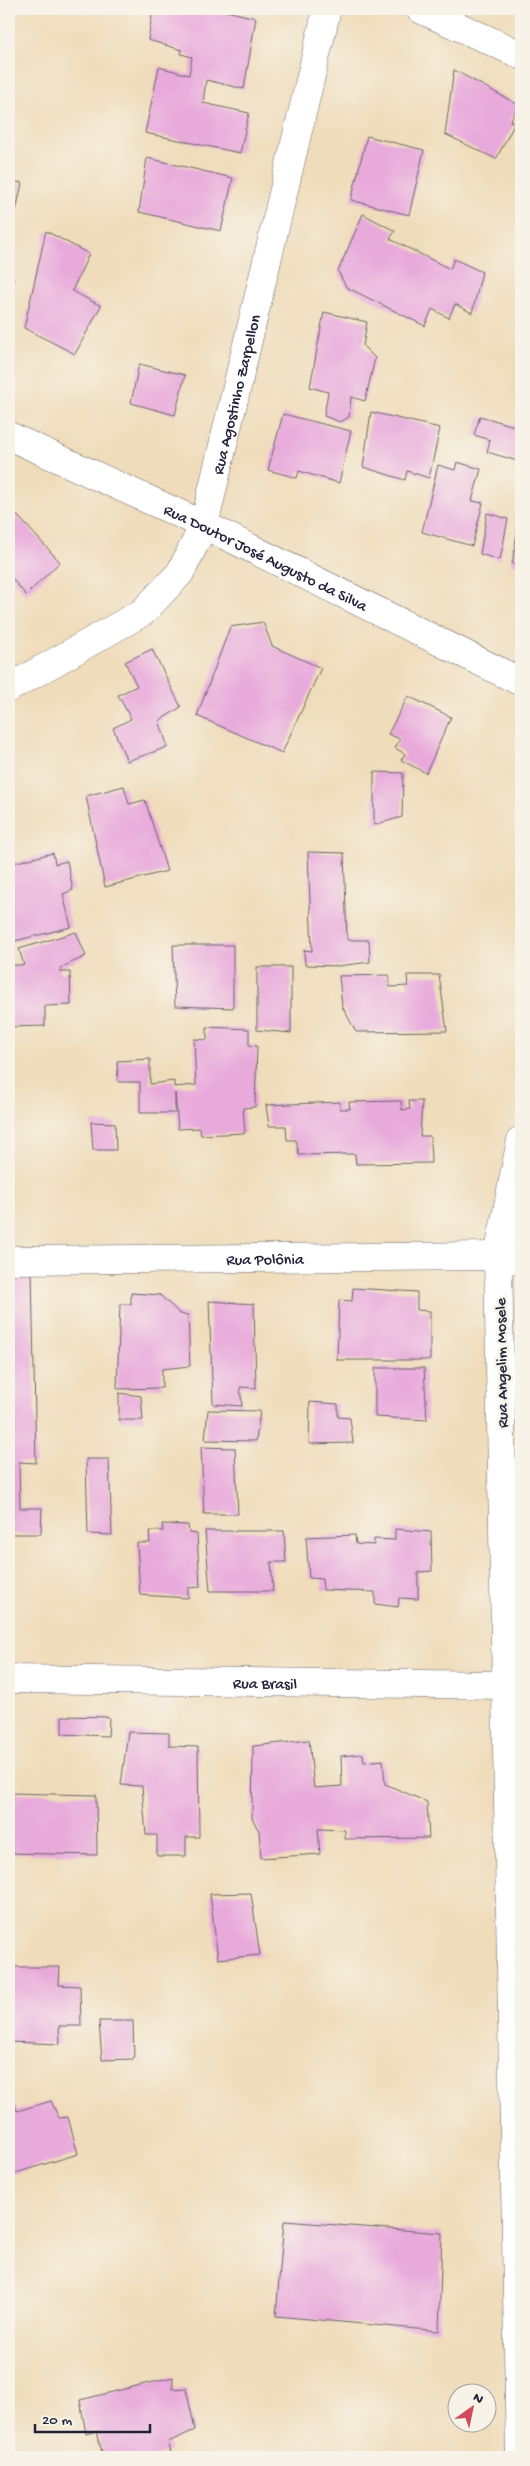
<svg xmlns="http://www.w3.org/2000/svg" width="530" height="2466" font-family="'Gochi Hand',sans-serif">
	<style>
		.building { fill: #e8a9db }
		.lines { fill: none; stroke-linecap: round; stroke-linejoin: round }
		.minor-casing { stroke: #6a6367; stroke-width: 29 }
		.minor { stroke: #fff; stroke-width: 28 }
		.labels { text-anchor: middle; stroke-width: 5; stroke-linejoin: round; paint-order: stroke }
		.street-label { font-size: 16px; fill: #22223b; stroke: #f7f3e8 }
	</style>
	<rect width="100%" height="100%" fill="#f7f3e8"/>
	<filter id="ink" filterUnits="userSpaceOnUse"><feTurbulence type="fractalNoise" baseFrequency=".02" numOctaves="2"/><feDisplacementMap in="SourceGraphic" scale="10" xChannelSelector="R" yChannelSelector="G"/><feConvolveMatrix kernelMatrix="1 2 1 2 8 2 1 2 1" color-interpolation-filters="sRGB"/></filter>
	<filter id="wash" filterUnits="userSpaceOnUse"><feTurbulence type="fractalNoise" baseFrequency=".0096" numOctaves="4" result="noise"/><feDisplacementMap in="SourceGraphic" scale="20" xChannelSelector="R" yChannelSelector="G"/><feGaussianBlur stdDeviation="1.12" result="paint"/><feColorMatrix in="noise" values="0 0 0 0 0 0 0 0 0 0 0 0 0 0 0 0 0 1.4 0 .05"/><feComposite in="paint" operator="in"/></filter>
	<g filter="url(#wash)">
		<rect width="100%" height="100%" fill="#efdcba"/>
		<g id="blocks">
			<g class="building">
				<path d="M 153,9 L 218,9 L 256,18 L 244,89 L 206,80 L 203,103 L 249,113 L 240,153 L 145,133 L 159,67 L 189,75 L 192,57 L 181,54 L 182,50 L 148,40 Z"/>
				<path d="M 454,70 L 519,105 L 510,121 L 515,123 L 496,159 L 445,134 Z"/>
				<path d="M 367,136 L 424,150 L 409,215 L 351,200 Z"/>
				<path d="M 147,158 L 233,178 L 221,231 L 139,212 Z"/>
				<path d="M 9,180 L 22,183 L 16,211 L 9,210 Z"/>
				<path d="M 363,214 L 395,231 L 390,239 L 450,269 L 454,259 L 482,272 L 472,313 L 455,304 L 449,318 L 432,309 L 425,326 L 346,287 L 338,271 Z"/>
				<path d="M 46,231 L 89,254 L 72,291 L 101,306 L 75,354 L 24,328 Z"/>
				<path d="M 9,276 L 14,278 L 9,289 Z"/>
				<path d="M 324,312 L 367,322 L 363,346 L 375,358 L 365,401 L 351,397 L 349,417 L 340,422 L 324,416 L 328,392 L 310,387 Z"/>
				<path d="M 139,364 L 185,375 L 175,415 L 131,403 Z"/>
				<path d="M 371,412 L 440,428 L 429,478 L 407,471 L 405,480 L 363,467 Z"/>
				<path d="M 283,414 L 351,431 L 339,483 L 299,471 L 297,478 L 268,470 Z"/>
				<path d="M 480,416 L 521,428 L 521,462 L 487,452 L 490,440 L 474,435 Z"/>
				<path d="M 457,462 L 481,469 L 472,501 L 483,503 L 472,546 L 422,532 L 438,465 L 455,470 Z"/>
				<path d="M 487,513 L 508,519 L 500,560 L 480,554 Z"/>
				<path d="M 17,515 L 60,562 L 26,595 L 9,575 L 9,523 Z"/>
				<path d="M 520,515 L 521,515 L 521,565 L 512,564 Z"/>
				<path d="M 263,622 L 272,646 L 321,668 L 282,753 L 197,716 L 230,627 Z"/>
				<path d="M 152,649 L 181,707 L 159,721 L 168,747 L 127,761 L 113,728 L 131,719 L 118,695 L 137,686 L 125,662 Z"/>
				<path d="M 408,696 L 451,717 L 426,773 L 401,760 L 405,754 L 395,748 L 400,739 L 388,734 Z"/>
				<path d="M 374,772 L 403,773 L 402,817 L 374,825 Z"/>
				<path d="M 124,786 L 129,804 L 145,800 L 167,871 L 105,887 L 86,796 Z"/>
				<path d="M 308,852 L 344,853 L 347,940 L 369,940 L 370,962 L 338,966 L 305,965 L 304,950 L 312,951 Z"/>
				<path d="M 53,853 L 55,864 L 67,861 L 73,890 L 63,894 L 71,927 L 11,942 L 9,932 L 9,864 Z"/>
				<path d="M 76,932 L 86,956 L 60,968 L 60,972 L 70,972 L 71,1005 L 45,1006 L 45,1026 L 9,1027 L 9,965 L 24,965 L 19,949 Z"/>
				<path d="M 173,945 L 233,945 L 233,1008 L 175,1006 Z"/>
				<path d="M 257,967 L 291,967 L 291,1033 L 257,1030 Z"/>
				<path d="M 389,975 L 390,987 L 408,986 L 407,975 L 439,975 L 447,1031 L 356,1032 L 342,1006 L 339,976 Z"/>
				<path d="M 207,1027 L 249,1029 L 249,1045 L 257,1046 L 255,1107 L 243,1108 L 245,1133 L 201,1135 L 200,1128 L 178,1129 L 175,1093 L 175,1113 L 140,1113 L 140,1082 L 118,1082 L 117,1061 L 150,1059 L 150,1084 L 174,1081 L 174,1087 L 196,1085 L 194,1039 L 207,1040 Z"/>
				<path d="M 401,1101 L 402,1110 L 410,1109 L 409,1101 L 422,1101 L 420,1136 L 430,1136 L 431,1163 L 356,1164 L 355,1154 L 299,1155 L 296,1140 L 287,1140 L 286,1126 L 269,1126 L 266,1105 L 340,1102 L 340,1109 L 350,1109 L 349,1102 Z"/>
				<path d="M 91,1122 L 115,1123 L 116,1150 L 93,1150 Z"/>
				<path d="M 9,1271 L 32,1273 L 36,1463 L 19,1462 L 20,1508 L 42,1508 L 41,1534 L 9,1534 Z"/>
				<path d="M 353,1288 L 417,1292 L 417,1310 L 430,1311 L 430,1360 L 337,1360 L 339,1300 L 352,1301 Z"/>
				<path d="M 131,1293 L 160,1295 L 180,1314 L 188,1315 L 190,1366 L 162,1369 L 162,1388 L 117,1389 L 120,1304 L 131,1304 Z"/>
				<path d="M 209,1301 L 254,1304 L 256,1388 L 240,1387 L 242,1406 L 213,1404 Z"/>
				<path d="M 375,1368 L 424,1368 L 427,1420 L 375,1417 Z"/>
				<path d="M 119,1393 L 141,1396 L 143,1420 L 119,1420 Z"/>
				<path d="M 310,1402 L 338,1404 L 338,1417 L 350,1418 L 353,1443 L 309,1444 Z"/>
				<path d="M 208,1410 L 260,1411 L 256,1441 L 205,1440 Z"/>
				<path d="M 201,1447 L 235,1448 L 238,1514 L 204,1514 Z"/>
				<path d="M 86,1459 L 109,1459 L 112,1535 L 88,1534 Z"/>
				<path d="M 162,1524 L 188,1525 L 189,1533 L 197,1534 L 200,1587 L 188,1588 L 188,1598 L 140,1595 L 137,1543 L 150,1543 L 149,1531 L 163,1531 Z"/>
				<path d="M 395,1529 L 431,1532 L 432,1571 L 418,1572 L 418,1599 L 399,1598 L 398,1607 L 375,1604 L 375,1592 L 323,1590 L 322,1579 L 309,1578 L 306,1537 L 355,1535 L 356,1544 L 374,1545 L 374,1539 L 395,1540 Z"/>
				<path d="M 205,1531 L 284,1531 L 286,1562 L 271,1562 L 273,1591 L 210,1591 Z"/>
				<path d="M 62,1716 L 109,1717 L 108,1736 L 62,1734 Z"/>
				<path d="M 128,1732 L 169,1733 L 169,1746 L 198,1747 L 199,1837 L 186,1837 L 186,1856 L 157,1856 L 157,1835 L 146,1835 L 142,1786 L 121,1785 Z"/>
				<path d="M 309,1740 L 314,1788 L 342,1786 L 341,1756 L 363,1754 L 364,1762 L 383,1760 L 385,1784 L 427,1802 L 429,1838 L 345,1839 L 345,1830 L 318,1829 L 320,1854 L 261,1858 L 259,1831 L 252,1818 L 253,1746 Z"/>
				<path d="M 9,1793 L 96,1795 L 97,1855 L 9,1853 Z"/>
				<path d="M 251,1893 L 260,1955 L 218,1959 L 210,1894 Z"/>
				<path d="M 9,1967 L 60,1967 L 59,1985 L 80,1986 L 81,2026 L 59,2026 L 60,2044 L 9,2042 Z"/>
				<path d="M 99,2021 L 133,2021 L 134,2059 L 102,2060 Z"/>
				<path d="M 14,2101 L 17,2111 L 51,2101 L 59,2118 L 68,2117 L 78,2154 L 9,2175 L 9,2102 Z"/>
				<path d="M 284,2221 L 442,2233 L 439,2331 L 276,2316 Z"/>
				<path d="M 173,2377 L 173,2389 L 186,2388 L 195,2430 L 168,2442 L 171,2452 L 152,2457 L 103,2457 L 97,2431 L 86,2434 L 80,2400 Z"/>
			</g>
		</g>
	</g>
	<g filter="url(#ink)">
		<use href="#blocks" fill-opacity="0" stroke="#6a6367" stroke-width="1"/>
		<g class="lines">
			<defs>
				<g id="minor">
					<path d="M 420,9 L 521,55"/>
					<path id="s1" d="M 9,436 L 204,525 L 521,682"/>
					<path id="s2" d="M 9,688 L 143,612 L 180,573 L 204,525 L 327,9"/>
					<path id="s3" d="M 9,1260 L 498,1256 L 521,1261"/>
					<path id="s4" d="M 9,1679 L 506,1685 L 521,1691"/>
					<path d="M 520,2457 L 498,1256 L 521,1140"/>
				</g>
			</defs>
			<use href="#minor" class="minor-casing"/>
			<use href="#minor" class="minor"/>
		</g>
	</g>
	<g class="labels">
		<g class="street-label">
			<text dy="6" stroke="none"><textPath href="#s2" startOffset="396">Rua Agostinho Zarpellon</textPath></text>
			<text dy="6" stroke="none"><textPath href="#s1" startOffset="284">Rua Doutor José Augusto da Silva</textPath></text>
			<text dy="6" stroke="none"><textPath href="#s3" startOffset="256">Rua Polônia</textPath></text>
			<text transform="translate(500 1363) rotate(-91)" y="6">Rua Angelim Mosele</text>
			<text dy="6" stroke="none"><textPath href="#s4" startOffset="256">Rua Brasil</textPath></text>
		</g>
	</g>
	<rect width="530" height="2466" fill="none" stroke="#f7f3e8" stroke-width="30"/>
	<g transform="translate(472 2408) rotate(33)"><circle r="24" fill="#f7f3e8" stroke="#a29fa3"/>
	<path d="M0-4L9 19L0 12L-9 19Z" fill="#d1495b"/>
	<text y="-8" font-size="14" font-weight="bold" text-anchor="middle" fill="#22223b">N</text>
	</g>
	<path d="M35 2424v8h115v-8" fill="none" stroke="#22223b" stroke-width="2.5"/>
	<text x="42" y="2424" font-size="15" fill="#22223b" stroke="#f7f3e8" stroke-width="4" paint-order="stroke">20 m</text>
</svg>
